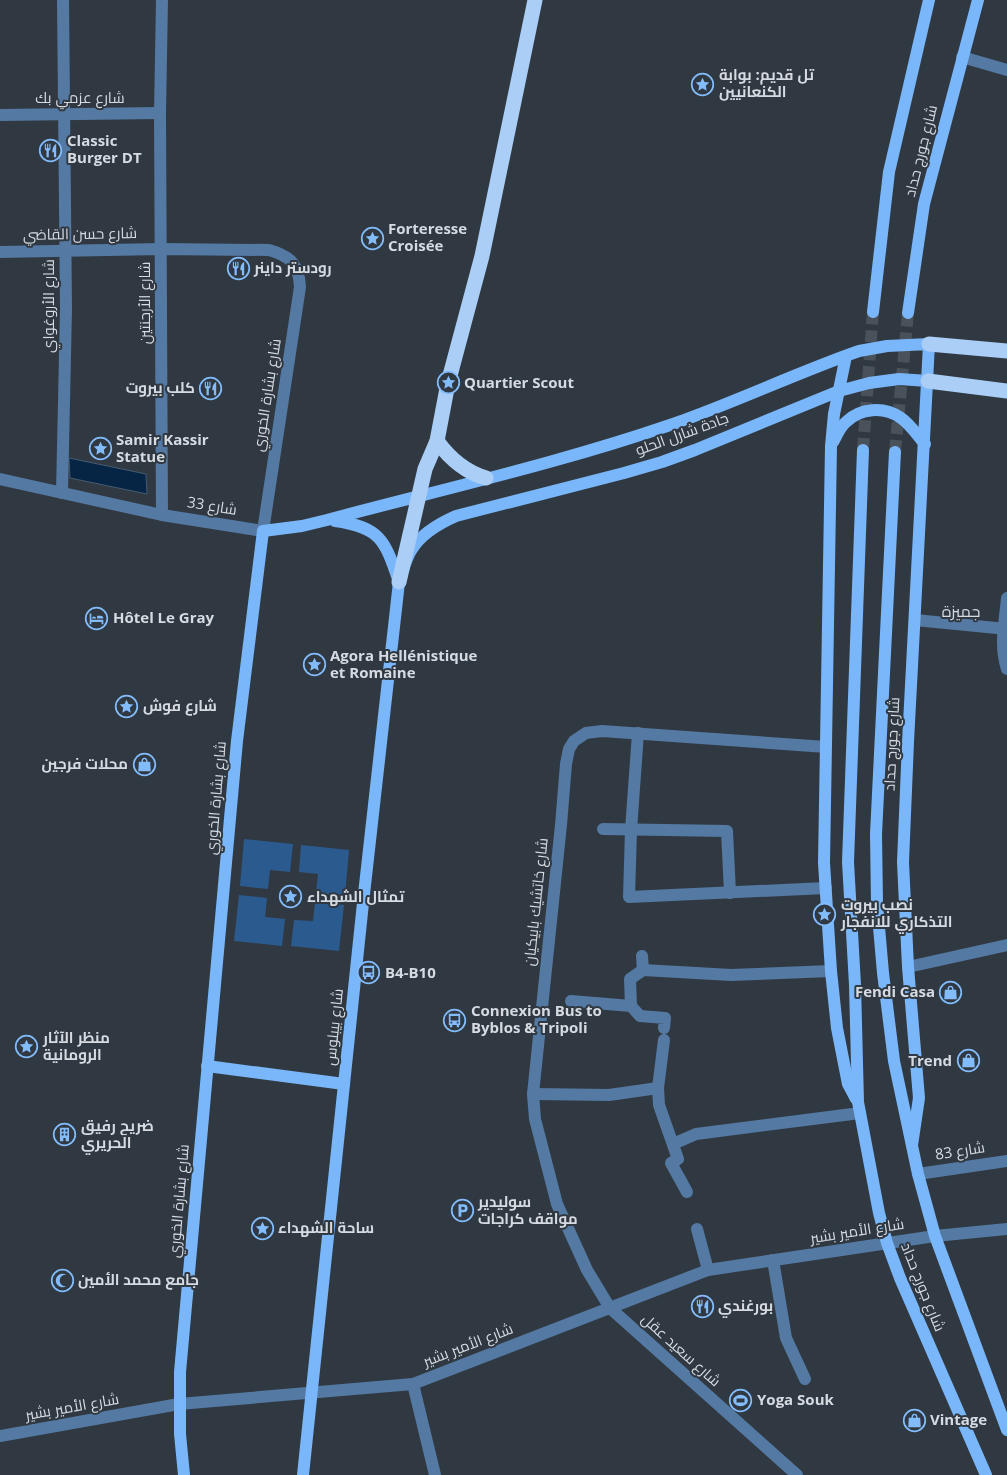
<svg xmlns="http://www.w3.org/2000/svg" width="1007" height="1475" font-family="'Open Sans',Cairo,sans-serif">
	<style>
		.green { fill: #2b5b8e }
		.water { fill: #062443; stroke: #445b72 }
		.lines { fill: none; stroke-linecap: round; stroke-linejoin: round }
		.major-tunnel { stroke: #49515a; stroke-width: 12; stroke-dasharray: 12 6; stroke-linecap: butt }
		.minor { stroke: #5479a2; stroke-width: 12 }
		.major { stroke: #7ab7fa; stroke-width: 12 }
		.highway { stroke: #aacef6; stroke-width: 15 }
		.labels { text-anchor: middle; stroke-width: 4; stroke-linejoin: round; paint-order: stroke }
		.poi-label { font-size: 15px; font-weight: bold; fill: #d6dbe1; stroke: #303942; text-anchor: start }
		.street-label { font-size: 15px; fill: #d6dbe1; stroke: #303942 }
		.neighbourhood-label { font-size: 16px; fill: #d6dbe1; stroke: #303942 }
	</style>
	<rect width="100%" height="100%" fill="#303942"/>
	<g class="green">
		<path d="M 244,839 L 293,844 L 290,872 L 270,870 L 268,889 L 240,886 Z"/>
		<path d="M 301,845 L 349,850 L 345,896 L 316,893 L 318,874 L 299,872 Z"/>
		<path d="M 239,895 L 267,898 L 265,917 L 285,919 L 282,946 L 234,941 Z"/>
		<path d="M 315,902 L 344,905 L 339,951 L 291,946 L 294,920 L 313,921 Z"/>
	</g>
	<path class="water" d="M 69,458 L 146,474 L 147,494 L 70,478 Z"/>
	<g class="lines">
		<g class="major-tunnel">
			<path d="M 863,450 L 873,312"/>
			<path d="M 895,452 L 908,313"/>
		</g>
		<g class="minor">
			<path d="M 962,57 L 1007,70"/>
			<path d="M 0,115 L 160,113"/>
			<path d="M 0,252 L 161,249 L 269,250 C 290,256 299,264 300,287 L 263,531 L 162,515 L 0,479"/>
			<path d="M 62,493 L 66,309 L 63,0"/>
			<path d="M 162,515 L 160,113 L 162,0"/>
			<path d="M 1007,598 C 1005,622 999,645 1007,669"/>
			<path d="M 915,620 L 1007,629"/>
			<path d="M 638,733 L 631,830 L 629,897 L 826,888"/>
			<path d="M 603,829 L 727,831 L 730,893"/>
			<path d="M 642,956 L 643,970 L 630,979 L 631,1006 L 640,1016 L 665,1018 L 664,1028"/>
			<path d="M 908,967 L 1007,945"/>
			<path d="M 643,970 L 731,975 L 831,971"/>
			<path d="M 571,1001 L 631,1006"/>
			<path d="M 664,1040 L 658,1088 L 659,1105 L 678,1159 L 671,1163 L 687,1192"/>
			<path d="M 533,1094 L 609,1095 L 658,1088"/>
			<path d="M 673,1144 L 696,1134 L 860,1113"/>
			<path d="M 918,1174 L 1007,1161"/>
			<path d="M 697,1229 L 708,1270"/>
			<path d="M 773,1260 L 786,1338 L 805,1379"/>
			<path d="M 413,1384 L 435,1475"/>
			<path d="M 0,1436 L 179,1404 L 413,1384 L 708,1270 L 935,1236 L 1007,1229"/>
			<path d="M 797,1475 L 610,1308 L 587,1270 L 557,1204 L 535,1119 L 533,1094 L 561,825 L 566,764 L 569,749 L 574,741 L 586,733 L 602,731 L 826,747"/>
		</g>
		<g class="major">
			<path d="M 873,312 L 889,172 L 929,0"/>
			<path d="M 908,313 L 924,204 L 978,0"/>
			<path d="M 846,356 L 834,414 L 831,446 L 824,863 L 831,971 L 837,1028 L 848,1084 L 856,1099"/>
			<path d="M 833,442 C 837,435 840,427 846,422 C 860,408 884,406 901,418 C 910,424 917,435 925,444"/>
			<path d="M 863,450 L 848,862 L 855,985 L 858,1102 L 879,1213 L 887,1243 L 900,1278 L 986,1475"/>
			<path d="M 895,452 L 876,834 L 877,904 L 883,973 L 894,1061 L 918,1174 L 935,1236 L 1007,1430"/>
			<path d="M 335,521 C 381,527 385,541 399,582"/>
			<path d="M 207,1066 L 344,1084"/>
			<path d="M 184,1475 L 180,1434 L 180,1372 L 237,741 L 263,531 L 302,526 L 327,520 C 443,489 560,463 673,424 C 736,402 796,373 859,351 L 887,346 L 929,344 L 908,742 L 903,862 L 908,967 L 919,1098 L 912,1145"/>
			<path d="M 303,1475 L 363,903 L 399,582 C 403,571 406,558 412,549 C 422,533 440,523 456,516 L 624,473 L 662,462 L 695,450 L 839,391 L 869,383 L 899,379 L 928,381"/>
		</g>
		<g class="highway">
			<path d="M 929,344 L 1007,351"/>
			<path d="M 928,381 L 1007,391"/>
			<path d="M 437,441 C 450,459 465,472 486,478"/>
			<path d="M 399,582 L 425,469 L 437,441 L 448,383 L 482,256 L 535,0"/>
		</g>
	</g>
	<defs>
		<symbol id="sight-ring" viewBox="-11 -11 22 22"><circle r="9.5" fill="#303942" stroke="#83bcfb" stroke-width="1.5"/><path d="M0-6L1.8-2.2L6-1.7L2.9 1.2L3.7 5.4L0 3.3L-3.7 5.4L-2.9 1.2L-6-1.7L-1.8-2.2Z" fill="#83bcfb"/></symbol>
		<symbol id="restaurant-ring" viewBox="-11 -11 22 22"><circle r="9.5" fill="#303942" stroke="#83bcfb" stroke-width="1.5"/><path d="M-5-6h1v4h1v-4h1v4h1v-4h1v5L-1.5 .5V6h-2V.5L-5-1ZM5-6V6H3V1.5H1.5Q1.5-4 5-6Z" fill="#83bcfb"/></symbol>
		<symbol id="hotel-ring" viewBox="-11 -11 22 22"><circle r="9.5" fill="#303942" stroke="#83bcfb" stroke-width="1.5"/><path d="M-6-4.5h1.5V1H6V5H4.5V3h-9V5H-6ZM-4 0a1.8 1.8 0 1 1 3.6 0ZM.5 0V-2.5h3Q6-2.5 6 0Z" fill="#83bcfb"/></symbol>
		<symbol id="shop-ring" viewBox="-11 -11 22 22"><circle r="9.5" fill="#303942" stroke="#83bcfb" stroke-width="1.5"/><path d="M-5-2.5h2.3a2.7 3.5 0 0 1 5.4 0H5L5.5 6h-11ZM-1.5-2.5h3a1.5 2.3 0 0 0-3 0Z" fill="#83bcfb"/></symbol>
		<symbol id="bus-ring" viewBox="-11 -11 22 22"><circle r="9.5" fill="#303942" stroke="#83bcfb" stroke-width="1.5"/><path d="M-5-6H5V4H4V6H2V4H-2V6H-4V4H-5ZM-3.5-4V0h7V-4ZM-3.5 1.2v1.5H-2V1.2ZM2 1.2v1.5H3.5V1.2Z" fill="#83bcfb"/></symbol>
		<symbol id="building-ring" viewBox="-11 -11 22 22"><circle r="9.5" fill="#303942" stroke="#83bcfb" stroke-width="1.5"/><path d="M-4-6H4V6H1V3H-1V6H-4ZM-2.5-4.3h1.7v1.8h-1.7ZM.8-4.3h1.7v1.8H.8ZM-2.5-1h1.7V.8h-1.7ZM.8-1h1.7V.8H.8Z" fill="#83bcfb"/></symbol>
		<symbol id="parking-ring" viewBox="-11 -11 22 22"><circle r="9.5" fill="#303942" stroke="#83bcfb" stroke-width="1.5"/><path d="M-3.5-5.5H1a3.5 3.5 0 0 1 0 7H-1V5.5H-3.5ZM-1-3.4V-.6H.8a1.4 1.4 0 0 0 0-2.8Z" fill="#83bcfb"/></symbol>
		<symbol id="mosque-ring" viewBox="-11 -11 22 22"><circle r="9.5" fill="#303942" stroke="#83bcfb" stroke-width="1.5"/><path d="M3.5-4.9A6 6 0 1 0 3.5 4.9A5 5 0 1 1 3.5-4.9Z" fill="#83bcfb"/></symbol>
		<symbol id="stadium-ring" viewBox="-11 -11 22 22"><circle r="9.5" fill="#303942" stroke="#83bcfb" stroke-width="1.5"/><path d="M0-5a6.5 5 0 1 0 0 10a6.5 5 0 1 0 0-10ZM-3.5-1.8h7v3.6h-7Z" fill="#83bcfb"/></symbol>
	</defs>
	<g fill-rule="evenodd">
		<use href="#sight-ring" x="690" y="72" width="25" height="25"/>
		<use href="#restaurant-ring" x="38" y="138" width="25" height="25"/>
		<use href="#sight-ring" x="360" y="226" width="25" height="25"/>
		<use href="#restaurant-ring" x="226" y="256" width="25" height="25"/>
		<use href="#sight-ring" x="436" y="370" width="25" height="25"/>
		<use href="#restaurant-ring" x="198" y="376" width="25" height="25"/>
		<use href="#sight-ring" x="88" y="436" width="25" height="25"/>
		<use href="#hotel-ring" x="84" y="606" width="25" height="25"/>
		<use href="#sight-ring" x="302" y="652" width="25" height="25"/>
		<use href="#sight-ring" x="114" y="694" width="25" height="25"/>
		<use href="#shop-ring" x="132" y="752" width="25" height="25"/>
		<use href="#sight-ring" x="278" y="884" width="25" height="25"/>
		<use href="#sight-ring" x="812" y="902" width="25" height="25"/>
		<use href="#bus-ring" x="356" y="960" width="25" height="25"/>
		<use href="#shop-ring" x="938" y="980" width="25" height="25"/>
		<use href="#bus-ring" x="442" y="1008" width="25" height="25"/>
		<use href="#sight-ring" x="14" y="1034" width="25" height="25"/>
		<use href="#shop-ring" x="956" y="1048" width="25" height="25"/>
		<use href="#building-ring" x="52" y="1122" width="25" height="25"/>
		<use href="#parking-ring" x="450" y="1198" width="25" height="25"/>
		<use href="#sight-ring" x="250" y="1216" width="25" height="25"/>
		<use href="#mosque-ring" x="50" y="1268" width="25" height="25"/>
		<use href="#restaurant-ring" x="690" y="1294" width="25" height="25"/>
		<use href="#stadium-ring" x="728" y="1388" width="25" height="25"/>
		<use href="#shop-ring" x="902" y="1408" width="25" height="25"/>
	</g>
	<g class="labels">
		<g class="poi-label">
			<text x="719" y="80">تل قديم: بوابة<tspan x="719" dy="17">الكنعانيين</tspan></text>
			<text x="67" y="146">Classic<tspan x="67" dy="17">Burger DT</tspan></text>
			<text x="388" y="234">Forteresse<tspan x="388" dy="17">Croisée</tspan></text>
			<text x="254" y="273">رودستر داينر</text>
			<text x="464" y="388">Quartier Scout</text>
			<text x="195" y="393" text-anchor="end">كلب بيروت</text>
			<text x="116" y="445">Samir Kassir<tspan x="116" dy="17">Statue</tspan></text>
			<text x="113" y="623">Hôtel Le Gray</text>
			<text x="330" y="661">Agora Hellénistique<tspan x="330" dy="17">et Romaine</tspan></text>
			<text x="143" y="711">شارع فوش</text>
			<text x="128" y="769" text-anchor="end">محلات فرجين</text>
			<text x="307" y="902">تمثال الشهداء</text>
			<text x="841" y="910">نصب بيروت<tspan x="841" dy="17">التذكاري للانفجار</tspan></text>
			<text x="385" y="978">B4-B10</text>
			<text x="935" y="997" text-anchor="end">Fendi Casa</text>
			<text x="471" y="1016">Connexion Bus to<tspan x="471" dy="17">Byblos &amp; Tripoli</tspan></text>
			<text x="43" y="1043">منظر الآثار<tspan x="43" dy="17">الرومانية</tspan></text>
			<text x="952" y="1066" text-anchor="end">Trend</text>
			<text x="81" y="1131">ضريح رفيق<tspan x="81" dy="17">الحريري</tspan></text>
			<text x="478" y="1207">سوليدير<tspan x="478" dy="17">مواقف كراجات</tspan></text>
			<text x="278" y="1233">ساحة الشهداء</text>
			<text x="78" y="1285">جامع محمد الأمين</text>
			<text x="718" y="1311">بورغندي</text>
			<text x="757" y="1405">Yoga Souk</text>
			<text x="930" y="1425">Vintage</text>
		</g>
		<g class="street-label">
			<text x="80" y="103">شارع عزمي بك</text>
			<text transform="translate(921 151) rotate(-76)" y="5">شارع جورج حداد</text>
			<text transform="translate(80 234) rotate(-1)" y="5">شارع حسن القاضي</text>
			<text transform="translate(145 303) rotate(-90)" y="5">شارع الأرجنتين</text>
			<text transform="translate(49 306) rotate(-90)" y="5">شارع الأروغواي</text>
			<text transform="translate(267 395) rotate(-81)" y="5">شارع بشارة الخوري</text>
			<text transform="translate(682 434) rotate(-20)" y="5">جادة شارل الحلو</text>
			<text transform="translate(212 506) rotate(9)" y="5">شارع 33</text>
			<text transform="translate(892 744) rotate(-87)" y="5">شارع جورج حداد</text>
			<text transform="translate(216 798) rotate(-85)" y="5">شارع بشارة الخوري</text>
			<text transform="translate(536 902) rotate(-84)" y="5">شارع خاتشيك بابيكيان</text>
			<text transform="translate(334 1027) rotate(-84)" y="5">شارع بيبلوس</text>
			<text transform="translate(960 1151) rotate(-9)" y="5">شارع 83</text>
			<text transform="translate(179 1201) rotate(-85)" y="5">شارع بشارة الخوري</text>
			<text transform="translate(857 1231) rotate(-9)" y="5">شارع الأمير بشير</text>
			<text transform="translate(923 1287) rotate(68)" y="5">شارع جورج حداد</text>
			<text transform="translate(468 1345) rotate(-21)" y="5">شارع الأمير بشير</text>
			<text transform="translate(681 1350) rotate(42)" y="5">شارع سعيد عقل</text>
			<text transform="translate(72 1407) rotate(-10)" y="5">شارع الأمير بشير</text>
		</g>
		<g class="neighbourhood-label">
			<text x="961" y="617">جميزة</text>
		</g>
	</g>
</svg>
